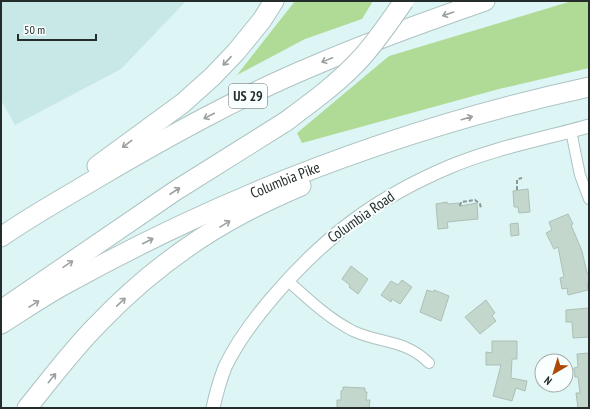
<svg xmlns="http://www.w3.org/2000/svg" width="590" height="409" font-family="'PT Sans Narrow',sans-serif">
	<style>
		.built { fill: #c7e8e6 }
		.green { fill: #b0db96 }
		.building { fill: #c3d7cd; stroke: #acc0b5 }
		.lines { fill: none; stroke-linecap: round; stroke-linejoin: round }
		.minor-casing { stroke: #acc3c2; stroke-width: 12 }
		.tertiary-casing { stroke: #acc3c2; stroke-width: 15 }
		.motorway-casing { stroke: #acc3c2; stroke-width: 21 }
		.path { stroke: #879897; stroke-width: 2; stroke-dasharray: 4 2; stroke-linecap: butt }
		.minor { stroke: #fff; stroke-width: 10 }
		.tertiary { stroke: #fff; stroke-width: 13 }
		.motorway { stroke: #fff; stroke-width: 19 }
		.motorway-bridge-casing { stroke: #acc3c2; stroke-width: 21; stroke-linecap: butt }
		.motorway-bridge { stroke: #fff; stroke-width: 19 }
		.oneway { stroke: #9ca0a0 }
		.labels { text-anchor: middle; stroke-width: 4; stroke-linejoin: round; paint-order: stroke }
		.shield { fill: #f9fefe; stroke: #646c6b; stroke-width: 1 }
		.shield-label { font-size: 14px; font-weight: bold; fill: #242d2c }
		.street-label { font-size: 15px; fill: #242d2c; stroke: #f9fefe }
	</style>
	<rect width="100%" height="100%" fill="#ddf5f4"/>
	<path class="built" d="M 1,1 L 186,1 L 121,69 L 15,125 L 1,100 Z"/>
	<g class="green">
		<path d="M 295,1 L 373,1 L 362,19 L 305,39 L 237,75 Z"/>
		<path d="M 572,1 L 589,1 L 589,68 L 499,89 L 302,143 L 297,133 L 389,56 Z"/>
	</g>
	<g class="building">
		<path d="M 528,189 L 530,212 L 519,213 L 518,207 L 514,207 L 513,191 Z"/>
		<path d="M 447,202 L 448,204 L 459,203 L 460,206 L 477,203 L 478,219 L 447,222 L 448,228 L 438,229 L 436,204 Z"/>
		<path d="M 568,214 L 573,224 L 571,225 L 582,251 L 587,273 L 589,273 L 589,282 L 587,283 L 588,290 L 568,295 L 567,288 L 562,289 L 560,278 L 564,277 L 558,247 L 554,249 L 546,233 L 552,230 L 549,222 Z"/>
		<path d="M 518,223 L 519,235 L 511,236 L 510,224 Z"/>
		<path d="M 351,266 L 368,279 L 358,294 L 349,287 L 350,285 L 342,279 Z"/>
		<path d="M 402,280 L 412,287 L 400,304 L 392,299 L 391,302 L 381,295 L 391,281 L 398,285 Z"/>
		<path d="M 427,290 L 433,292 L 434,290 L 449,296 L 441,321 L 420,312 Z"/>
		<path d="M 486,300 L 495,313 L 492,316 L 496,321 L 480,334 L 465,317 Z"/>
		<path d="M 589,308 L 589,337 L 573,338 L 572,322 L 566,322 L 566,310 Z"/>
		<path d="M 492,341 L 517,341 L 517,359 L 512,359 L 511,378 L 527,381 L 525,391 L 516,388 L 512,401 L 493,396 L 501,365 L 486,365 L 486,352 L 492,353 Z"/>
		<path d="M 589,353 L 589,408 L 578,408 L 576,393 L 580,393 L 578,377 L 575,377 L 574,368 L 578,367 L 577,354 Z"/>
		<path d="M 343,387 L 365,388 L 365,392 L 367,392 L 366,400 L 370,400 L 369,408 L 337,408 L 337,400 L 341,400 L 341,391 L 343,390 Z"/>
	</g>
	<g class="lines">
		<defs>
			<g id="minor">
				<path d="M 571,131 L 580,175 L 589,199"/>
				<path d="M 287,280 C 308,299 328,318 353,331 C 381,344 405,339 429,363"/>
			</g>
			<path id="tertiary" d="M 213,408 C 216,394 220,380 225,367 C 237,342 255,318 273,297 C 324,237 376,198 449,167 C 494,148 543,139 589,126"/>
			<g id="motorway">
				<path d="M 97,166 L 183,103 L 212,77 L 236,52 L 262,20 L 274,1"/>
				<path d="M 1,237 C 34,214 69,195 104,174 C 171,135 241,96 313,66 C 369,42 427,21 485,1"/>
				<path d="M 1,310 L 175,191 L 285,122"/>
				<path id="s1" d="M 1,324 C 22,311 42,297 64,285 C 228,194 405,127 589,87"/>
				<path d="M 27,408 C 50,380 72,350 98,324 C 139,281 188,243 240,215 C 260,204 280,195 301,186"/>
			</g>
		</defs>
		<use href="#minor" class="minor-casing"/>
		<use href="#tertiary" class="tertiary-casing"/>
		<use href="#motorway" class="motorway-casing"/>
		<g class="path">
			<path d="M 517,190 L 517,180 L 518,179 L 522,178"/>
			<path d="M 460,206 L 461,202 L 475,200 L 480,204 L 481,208"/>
		</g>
		<use href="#minor" class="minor"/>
		<use href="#tertiary" class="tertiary"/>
		<use href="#motorway" class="motorway"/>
		<defs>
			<path id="motorway-bridge" d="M 285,122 C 312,102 341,81 363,56 C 378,39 391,20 404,1"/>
		</defs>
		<use href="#motorway-bridge" class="motorway-bridge-casing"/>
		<use href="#motorway-bridge" class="motorway-bridge"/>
	</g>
	<defs><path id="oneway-shaft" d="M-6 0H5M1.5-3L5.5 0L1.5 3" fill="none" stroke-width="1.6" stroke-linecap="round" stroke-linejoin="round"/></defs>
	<g class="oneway">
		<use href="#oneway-shaft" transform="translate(448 14) rotate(161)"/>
		<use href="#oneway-shaft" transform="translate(327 60) rotate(158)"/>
		<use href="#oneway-shaft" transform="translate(227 61) rotate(133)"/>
		<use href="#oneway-shaft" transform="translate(209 116) rotate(152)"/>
		<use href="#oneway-shaft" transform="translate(467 118) rotate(-16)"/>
		<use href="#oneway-shaft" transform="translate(127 144) rotate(143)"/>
		<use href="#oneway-shaft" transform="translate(175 191) rotate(-33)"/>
		<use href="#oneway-shaft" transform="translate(225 224) rotate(-31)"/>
		<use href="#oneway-shaft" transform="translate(148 241) rotate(-27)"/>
		<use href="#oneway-shaft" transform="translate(68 264) rotate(-34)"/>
		<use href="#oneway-shaft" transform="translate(121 302) rotate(-43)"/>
		<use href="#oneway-shaft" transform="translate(34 304) rotate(-32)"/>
		<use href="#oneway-shaft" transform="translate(52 378) rotate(-51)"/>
	</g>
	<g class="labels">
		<rect class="shield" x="229" y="84" width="38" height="24" rx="3"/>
		<g class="shield-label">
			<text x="248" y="101">US 29</text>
		</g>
		<g class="street-label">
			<text dy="5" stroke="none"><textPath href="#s1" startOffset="319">Columbia Pike</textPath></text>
			<text transform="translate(361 217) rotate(-35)" y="5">Columbia Road</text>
		</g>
	</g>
	<rect width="590" height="409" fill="none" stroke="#242d2c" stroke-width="4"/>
	<g transform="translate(554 373) rotate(218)"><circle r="19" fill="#f9fefe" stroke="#a4aaaa"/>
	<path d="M0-3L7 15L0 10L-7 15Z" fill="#ab4a05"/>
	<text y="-6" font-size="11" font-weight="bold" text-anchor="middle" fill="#242d2c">N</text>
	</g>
	<path d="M18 34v6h78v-6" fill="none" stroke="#242d2c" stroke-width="2"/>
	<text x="24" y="34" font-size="12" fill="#242d2c" stroke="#f9fefe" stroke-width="3" paint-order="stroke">50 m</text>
</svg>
